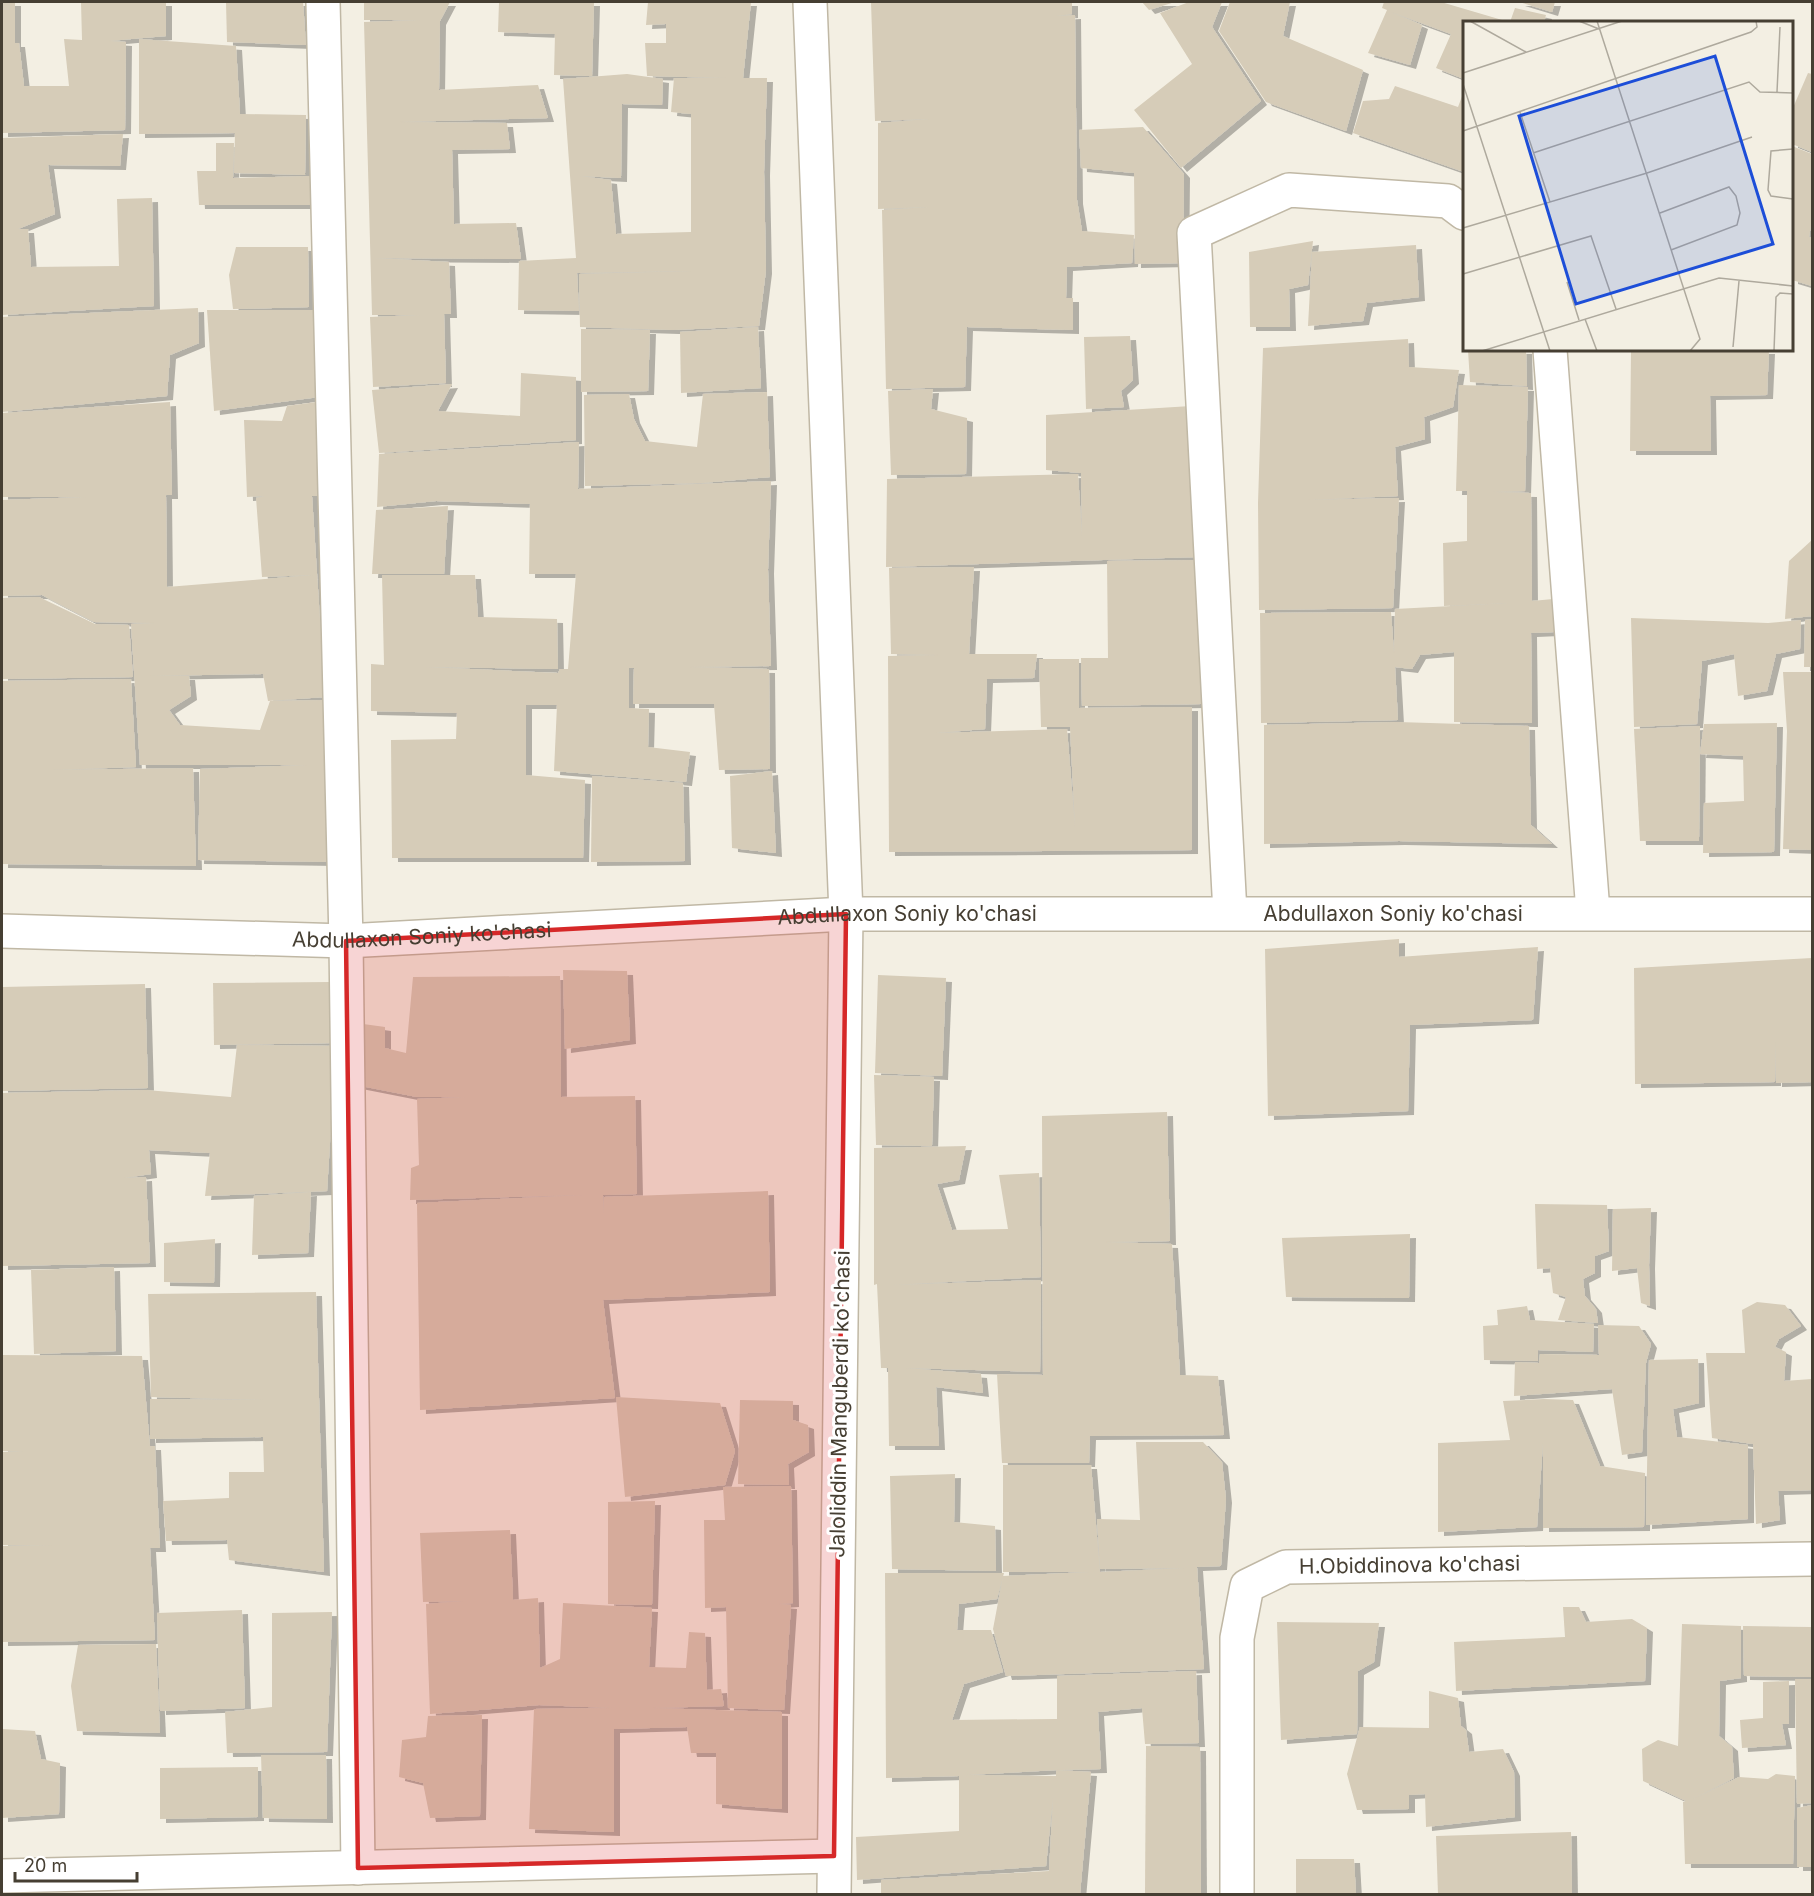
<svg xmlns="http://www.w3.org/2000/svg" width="1814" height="1896" font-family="Inter,sans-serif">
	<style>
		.building { fill: #d6ccb8; filter: url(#shadow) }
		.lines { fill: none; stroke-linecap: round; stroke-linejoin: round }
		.minor-casing { stroke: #c0b8a5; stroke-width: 36 }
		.minor { stroke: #fff; stroke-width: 33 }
		.marked { fill: #d62828; fill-opacity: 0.2; stroke: #d62828; stroke-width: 4.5; stroke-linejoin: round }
		.labels { text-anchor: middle; stroke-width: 6; stroke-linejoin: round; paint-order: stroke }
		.street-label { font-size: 21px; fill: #463f33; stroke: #fff }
		.inset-road { fill: none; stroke: #aea99d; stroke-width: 1.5 }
		.view { fill: #1d4ed8; fill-opacity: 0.15; stroke: #1d4ed8; stroke-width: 3 }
		.inset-edge { fill: none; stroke: #463f33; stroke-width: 3 }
	</style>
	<defs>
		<filter id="shadow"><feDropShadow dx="6" dy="4" stdDeviation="0" flood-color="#0004"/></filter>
	</defs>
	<rect width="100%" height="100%" fill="#f3efe3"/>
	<g class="building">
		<path d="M 2,2 L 15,2 L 15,43 L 19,43 L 24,86 L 69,86 L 64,39 L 82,40 L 81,2 L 166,2 L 166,36 L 109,41 L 126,42 L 125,130 L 2,133 Z"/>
		<path d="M 226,2 L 303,2 L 306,45 L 227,42 Z"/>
		<path d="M 364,2 L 450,2 L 440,21 L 439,90 L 538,85 L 548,118 L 400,122 L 507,123 L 510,149 L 452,150 L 454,224 L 516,223 L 521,259 L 375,258 L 449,262 L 451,314 L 444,314 L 446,383 L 373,387 L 370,317 L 420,315 L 372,315 L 364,22 L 420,20 L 364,20 Z"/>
		<path d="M 499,2 L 594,2 L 592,76 L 554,75 L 555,34 L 498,32 Z"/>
		<path d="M 648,2 L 751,2 L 743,78 L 767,78 L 764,172 L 766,270 L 759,326 L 673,330 L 580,327 L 579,274 L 692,271 L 577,273 L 579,311 L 518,310 L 519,261 L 576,258 L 563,79 L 627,74 L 663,79 L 662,105 L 622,104 L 621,178 L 580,176 L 611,180 L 616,234 L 691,232 L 691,114 L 671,112 L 674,78 L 726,78 L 647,76 L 645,43 L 666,43 L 666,24 L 646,25 Z"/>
		<path d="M 871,2 L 1072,2 L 1072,14 L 1056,16 L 1075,15 L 1077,200 L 1082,231 L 1134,235 L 1132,263 L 1067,267 L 1066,298 L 1073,298 L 1073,330 L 967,327 L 965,387 L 886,389 L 882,210 L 928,207 L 878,209 L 878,123 L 929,119 L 875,121 Z"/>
		<path d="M 1142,2 L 1175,2 L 1149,10 Z"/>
		<path d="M 1189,2 L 1222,2 L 1212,27 L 1261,101 L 1181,168 L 1134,110 L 1192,64 L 1160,13 Z"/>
		<path d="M 1230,2 L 1290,2 L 1283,36 L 1363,70 L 1346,131 L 1266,102 L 1219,31 Z"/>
		<path d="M 1384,2 L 1441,2 L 1509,22 L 1464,22 L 1464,79 L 1436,68 L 1451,34 L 1391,12 L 1422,25 L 1410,65 L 1368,53 L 1387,10 L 1382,8 Z"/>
		<path d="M 1519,2 L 1555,2 L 1552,12 Z"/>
		<path d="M 1515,8 L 1546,15 L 1544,22 L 1510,22 Z"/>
		<path d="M 139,39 L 236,46 L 240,114 L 306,115 L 305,175 L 234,173 L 235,133 L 139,134 Z"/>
		<path d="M 1808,73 L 1812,74 L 1812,152 L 1792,144 L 1792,110 Z"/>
		<path d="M 1395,86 L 1458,107 L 1464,91 L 1464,172 L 1353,133 L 1363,101 L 1389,99 Z"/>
		<path d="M 1143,127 L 1184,174 L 1183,263 L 1135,264 L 1134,173 L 1081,168 L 1079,130 Z"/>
		<path d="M 123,134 L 120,166 L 48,165 L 55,214 L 18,229 L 28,229 L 31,267 L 119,266 L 117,199 L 152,198 L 154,306 L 2,315 L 2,138 Z"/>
		<path d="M 216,143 L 234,143 L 233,178 L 311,176 L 313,205 L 199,205 L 197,171 L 216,171 Z"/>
		<path d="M 1792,146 L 1812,154 L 1812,220 L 1809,237 L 1812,238 L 1812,286 L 1792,280 Z"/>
		<path d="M 1313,241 L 1308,285 L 1289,289 L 1290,327 L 1250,327 L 1249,252 Z"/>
		<path d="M 1416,245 L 1419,297 L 1367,303 L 1363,321 L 1308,326 L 1312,252 Z"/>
		<path d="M 236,247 L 308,247 L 309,307 L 233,309 L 229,275 Z"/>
		<path d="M 198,308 L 199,343 L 170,355 L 167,396 L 2,412 L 2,317 Z"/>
		<path d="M 207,310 L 314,310 L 319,397 L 214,411 Z"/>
		<path d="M 758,327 L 761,388 L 681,393 L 680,332 Z"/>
		<path d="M 581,329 L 650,330 L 648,391 L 581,392 Z"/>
		<path d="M 1130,336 L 1133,380 L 1121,391 L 1124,407 L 1086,409 L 1084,337 Z"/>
		<path d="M 1408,339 L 1409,367 L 1459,370 L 1453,407 L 1424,417 L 1425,439 L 1395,447 L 1398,496 L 1307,500 L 1399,498 L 1393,608 L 1259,610 L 1258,503 L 1263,348 Z"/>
		<path d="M 1468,350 L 1526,350 L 1527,386 L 1470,382 Z"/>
		<path d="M 1631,350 L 1769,350 L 1767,395 L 1710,396 L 1711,451 L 1630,451 Z"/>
		<path d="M 521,373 L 576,377 L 576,440 L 379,453 L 372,390 L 452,384 L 438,411 L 520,416 Z"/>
		<path d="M 1459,385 L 1528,387 L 1525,491 L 1493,492 L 1531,493 L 1532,601 L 1553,599 L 1554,632 L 1531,633 L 1532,723 L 1454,722 L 1454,652 L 1420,655 L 1412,669 L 1395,667 L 1398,720 L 1261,723 L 1260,613 L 1391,612 L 1394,653 L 1395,609 L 1509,603 L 1444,606 L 1443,543 L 1467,541 L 1467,491 L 1456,491 Z"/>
		<path d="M 933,389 L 931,409 L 967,418 L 966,474 L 891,475 L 888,391 Z"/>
		<path d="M 767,392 L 770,477 L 702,483 L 585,486 L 584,395 L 629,394 L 634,419 L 645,441 L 697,447 L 703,394 Z"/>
		<path d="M 170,402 L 172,495 L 166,495 L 167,587 L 313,575 L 262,577 L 256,498 L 264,496 L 247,497 L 244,420 L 282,421 L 287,406 L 317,402 L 322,496 L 312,496 L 325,697 L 268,701 L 263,674 L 150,676 L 189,676 L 191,696 L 169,710 L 180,725 L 260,730 L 270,701 L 326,700 L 331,862 L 198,860 L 200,769 L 307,765 L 140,765 L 131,624 L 154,623 L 94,622 L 42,595 L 2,596 L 2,500 L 86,497 L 2,497 L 2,413 Z"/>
		<path d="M 1191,406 L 1196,557 L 886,567 L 887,479 L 1078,474 L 1082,536 L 1081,473 L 1046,470 L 1046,415 Z"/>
		<path d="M 579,442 L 578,489 L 771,481 L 768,570 L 771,666 L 690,667 L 769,669 L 770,769 L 719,770 L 714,704 L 633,704 L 634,668 L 629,668 L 629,708 L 649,709 L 648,747 L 690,752 L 686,782 L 554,771 L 557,705 L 526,705 L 526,775 L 585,780 L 583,858 L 392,858 L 391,740 L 456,739 L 457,713 L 371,711 L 371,664 L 384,665 L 382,575 L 475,575 L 478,617 L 557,619 L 558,669 L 425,667 L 558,673 L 560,669 L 568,669 L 576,574 L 529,574 L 530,504 L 436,501 L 377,507 L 379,454 Z"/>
		<path d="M 448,506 L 444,574 L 372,574 L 376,510 Z"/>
		<path d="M 1812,540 L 1812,616 L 1785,619 L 1789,561 Z"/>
		<path d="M 1199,560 L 1201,704 L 1082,706 L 1081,658 L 1108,658 L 1107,561 Z"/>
		<path d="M 974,567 L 969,654 L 1037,654 L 1034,678 L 987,679 L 985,729 L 936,733 L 1067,729 L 1075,827 L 1070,727 L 1041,727 L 1039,659 L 1079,659 L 1079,708 L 1192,707 L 1192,850 L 889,852 L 888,656 L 938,655 L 891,654 L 889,568 Z"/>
		<path d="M 39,597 L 95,624 L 129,625 L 133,677 L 2,679 L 2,598 Z"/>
		<path d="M 1631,618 L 1768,623 L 1801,620 L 1800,649 L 1776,654 L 1767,691 L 1738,696 L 1734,654 L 1702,661 L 1697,724 L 1634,727 Z"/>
		<path d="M 1812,619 L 1812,667 L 1804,667 L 1805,620 Z"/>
		<path d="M 1783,672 L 1812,672 L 1812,850 L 1783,849 L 1787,731 Z"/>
		<path d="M 131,679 L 136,767 L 51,770 L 193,768 L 196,866 L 2,864 L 2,681 Z"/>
		<path d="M 1398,722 L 1529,726 L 1531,825 L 1552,844 L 1399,841 L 1264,844 L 1264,725 Z"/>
		<path d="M 1777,723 L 1774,852 L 1703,853 L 1704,803 L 1744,801 L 1743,756 L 1700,754 L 1704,724 Z"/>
		<path d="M 1700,726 L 1699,841 L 1640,841 L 1634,729 Z"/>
		<path d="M 772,771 L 776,853 L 732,848 L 730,776 Z"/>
		<path d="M 592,776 L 683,783 L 685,861 L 591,862 Z"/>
		<path d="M 1399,939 L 1399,957 L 1538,947 L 1533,1020 L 1410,1025 L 1408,1111 L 1268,1116 L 1265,949 Z"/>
		<path d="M 1812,958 L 1812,1082 L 1776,1083 L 1776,1041 L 1775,1082 L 1635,1084 L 1634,968 Z"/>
		<path d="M 563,970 L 627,971 L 630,1040 L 565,1049 Z"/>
		<path d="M 878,975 L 946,978 L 942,1076 L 875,1073 Z"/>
		<path d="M 560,976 L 561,1097 L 635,1096 L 637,1194 L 603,1195 L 604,1215 L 604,1197 L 768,1191 L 770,1292 L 603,1300 L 615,1398 L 420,1410 L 417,1203 L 583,1195 L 410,1200 L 411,1168 L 419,1165 L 417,1099 L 465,1097 L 417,1097 L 351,1084 L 356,1023 L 385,1027 L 385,1048 L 406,1053 L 413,977 Z"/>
		<path d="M 331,982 L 332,1043 L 214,1045 L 213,983 Z"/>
		<path d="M 145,984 L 148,1088 L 2,1091 L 2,987 Z"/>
		<path d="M 237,1045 L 336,1046 L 327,1191 L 205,1196 L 210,1153 L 149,1150 L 151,1174 L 124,1178 L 146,1177 L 150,1263 L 2,1266 L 2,1093 L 146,1090 L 231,1097 Z"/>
		<path d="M 874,1075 L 934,1077 L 932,1146 L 876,1145 Z"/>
		<path d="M 1167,1112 L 1170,1241 L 1106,1242 L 1172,1244 L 1180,1375 L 1218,1376 L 1224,1435 L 1090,1436 L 1089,1463 L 1002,1463 L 997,1374 L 1043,1375 L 1042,1116 Z"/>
		<path d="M 966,1146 L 959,1180 L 937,1184 L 952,1230 L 1008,1229 L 999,1175 L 1039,1173 L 1041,1277 L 892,1285 L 1041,1280 L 1040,1372 L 906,1368 L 981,1374 L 983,1393 L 936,1387 L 939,1446 L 889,1446 L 888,1368 L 881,1368 L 877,1284 L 874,1285 L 874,1148 Z"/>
		<path d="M 311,1192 L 308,1253 L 252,1255 L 254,1196 Z"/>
		<path d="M 1535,1204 L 1607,1205 L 1609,1251 L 1595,1256 L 1595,1273 L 1583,1279 L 1585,1296 L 1596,1309 L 1598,1323 L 1558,1320 L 1566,1297 L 1553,1293 L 1550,1268 L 1537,1269 Z"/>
		<path d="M 1651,1208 L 1649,1265 L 1650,1306 L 1641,1303 L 1637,1268 L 1612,1271 L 1613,1209 Z"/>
		<path d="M 1410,1234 L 1409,1298 L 1286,1297 L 1282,1238 Z"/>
		<path d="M 215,1239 L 214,1283 L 164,1282 L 164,1243 Z"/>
		<path d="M 114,1267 L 116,1351 L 34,1354 L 31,1270 Z"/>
		<path d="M 316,1292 L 324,1572 L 229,1560 L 227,1540 L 166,1541 L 163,1501 L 229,1498 L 229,1472 L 264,1472 L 263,1437 L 150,1439 L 150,1399 L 266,1400 L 151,1397 L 148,1294 Z"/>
		<path d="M 1757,1302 L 1785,1305 L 1801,1326 L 1779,1339 L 1775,1347 L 1786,1352 L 1784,1381 L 1812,1379 L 1812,1490 L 1778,1491 L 1780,1520 L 1756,1524 L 1753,1444 L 1712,1438 L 1706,1353 L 1745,1353 L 1742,1310 Z"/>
		<path d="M 1527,1306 L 1530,1320 L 1594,1324 L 1593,1352 L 1538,1350 L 1538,1361 L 1484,1360 L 1483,1326 L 1498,1325 L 1497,1310 Z"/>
		<path d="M 1598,1325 L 1639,1326 L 1651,1344 L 1646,1363 L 1642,1452 L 1622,1455 L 1612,1389 L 1514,1396 L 1515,1362 L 1539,1363 L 1540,1354 L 1599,1355 Z"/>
		<path d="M 2,1355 L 142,1356 L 150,1446 L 155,1446 L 160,1548 L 150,1548 L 155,1640 L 2,1642 L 2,1546 L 52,1546 L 2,1545 L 2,1452 L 23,1451 L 2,1451 Z"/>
		<path d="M 1698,1359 L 1699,1403 L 1673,1409 L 1677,1437 L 1748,1445 L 1748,1519 L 1646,1525 L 1649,1360 Z"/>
		<path d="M 616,1397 L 720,1403 L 735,1451 L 725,1485 L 625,1497 Z"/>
		<path d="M 1544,1399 L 1573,1400 L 1600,1466 L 1645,1473 L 1644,1527 L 1543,1528 L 1543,1443 L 1537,1527 L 1438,1532 L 1438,1443 L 1510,1440 L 1503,1401 Z"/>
		<path d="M 740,1400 L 793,1401 L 793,1420 L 808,1425 L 809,1452 L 788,1464 L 789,1485 L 738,1484 Z"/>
		<path d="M 1136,1442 L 1203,1442 L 1222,1462 L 1226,1499 L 1221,1566 L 1197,1567 L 1204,1669 L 1006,1676 L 993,1629 L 1003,1576 L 1089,1572 L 1003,1572 L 1003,1465 L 1091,1465 L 1100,1572 L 1185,1568 L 1100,1569 L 1097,1519 L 1140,1520 Z"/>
		<path d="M 955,1474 L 954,1522 L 995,1526 L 996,1571 L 892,1569 L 890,1476 Z"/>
		<path d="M 791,1486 L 793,1603 L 779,1604 L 791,1605 L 784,1710 L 728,1708 L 726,1607 L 705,1608 L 704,1520 L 725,1520 L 723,1487 Z"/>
		<path d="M 655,1501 L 652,1605 L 608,1604 L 608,1502 Z"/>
		<path d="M 510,1530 L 513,1600 L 538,1598 L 540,1668 L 560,1659 L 563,1603 L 652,1608 L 649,1667 L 686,1668 L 689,1632 L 705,1633 L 707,1690 L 721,1689 L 724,1706 L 653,1708 L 782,1712 L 782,1809 L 716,1804 L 716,1753 L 691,1753 L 687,1727 L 614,1729 L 614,1832 L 529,1829 L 534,1709 L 612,1708 L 539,1705 L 430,1714 L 426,1604 L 463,1601 L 423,1602 L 420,1533 Z"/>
		<path d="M 885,1573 L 1004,1573 L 997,1599 L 959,1604 L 957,1630 L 991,1630 L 1003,1672 L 964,1684 L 952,1720 L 1057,1719 L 1057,1676 L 1196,1671 L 1199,1743 L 1145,1744 L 1142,1708 L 1098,1712 L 1101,1769 L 1057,1770 L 967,1775 L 1056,1776 L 1056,1770 L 1091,1772 L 1080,1894 L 881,1894 L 881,1880 L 1049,1871 L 1053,1798 L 1046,1866 L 857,1880 L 856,1837 L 959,1831 L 959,1776 L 886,1778 Z"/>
		<path d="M 1563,1607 L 1579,1607 L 1586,1622 L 1632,1619 L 1647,1628 L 1645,1681 L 1456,1691 L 1454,1642 L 1565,1637 Z"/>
		<path d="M 242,1610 L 245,1708 L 160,1711 L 157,1613 Z"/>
		<path d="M 332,1612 L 327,1752 L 227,1753 L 225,1712 L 272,1707 L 272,1613 Z"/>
		<path d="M 1277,1622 L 1379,1623 L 1374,1662 L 1358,1671 L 1357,1734 L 1281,1740 Z"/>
		<path d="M 1682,1624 L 1741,1626 L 1741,1678 L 1720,1681 L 1719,1736 L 1732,1747 L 1734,1778 L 1693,1799 L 1739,1777 L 1768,1779 L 1776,1774 L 1795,1776 L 1793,1864 L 1685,1864 L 1683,1802 L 1686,1801 L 1643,1781 L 1642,1749 L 1658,1740 L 1678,1746 Z"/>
		<path d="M 1743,1626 L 1812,1627 L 1812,1677 L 1744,1676 Z"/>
		<path d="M 156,1644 L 160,1733 L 77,1731 L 71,1686 L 78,1645 Z"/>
		<path d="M 1795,1679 L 1812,1679 L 1812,1803 L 1797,1804 Z"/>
		<path d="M 1789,1681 L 1789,1724 L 1782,1724 L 1786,1745 L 1742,1748 L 1740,1720 L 1763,1718 L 1763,1682 Z"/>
		<path d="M 1429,1691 L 1458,1698 L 1461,1726 L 1466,1730 L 1469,1752 L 1503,1749 L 1514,1772 L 1515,1817 L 1426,1827 L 1425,1794 L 1409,1795 L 1409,1809 L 1357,1810 L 1347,1774 L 1360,1727 L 1429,1728 Z"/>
		<path d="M 482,1715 L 480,1816 L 430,1818 L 423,1783 L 399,1777 L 402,1740 L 426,1737 L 428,1716 Z"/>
		<path d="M 2,1729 L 35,1731 L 41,1759 L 60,1763 L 59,1814 L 2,1818 Z"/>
		<path d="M 1146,1746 L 1200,1747 L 1201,1894 L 1145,1894 Z"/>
		<path d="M 261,1755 L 326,1755 L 327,1819 L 263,1818 Z"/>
		<path d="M 258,1767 L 258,1817 L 160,1819 L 160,1768 Z"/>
		<path d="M 1812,1805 L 1812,1867 L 1797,1867 L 1797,1808 Z"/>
		<path d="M 1571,1832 L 1572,1894 L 1438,1894 L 1436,1836 Z"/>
		<path d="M 1296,1859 L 1354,1859 L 1356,1894 L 1296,1894 Z"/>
	</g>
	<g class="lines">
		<defs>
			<g id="minor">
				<path d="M 323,2 L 346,941 L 358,1868"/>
				<path d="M 810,2 L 846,914 L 834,1894"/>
				<path d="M 1550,350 L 1593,912"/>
				<path d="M 1230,913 L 1194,233 L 1289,190 L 1448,201 L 1464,213"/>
				<path id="s1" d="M 2,931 L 346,941 L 846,914 L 1812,914"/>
				<path d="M 2,1876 L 834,1856"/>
				<path id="s2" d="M 1237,1894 L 1237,1638 L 1247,1586 L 1286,1567 L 1812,1559"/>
			</g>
		</defs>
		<use href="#minor" class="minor-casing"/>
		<use href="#minor" class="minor"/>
	</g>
	<path class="marked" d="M 846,914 L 834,1856 L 358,1868 L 346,941 Z"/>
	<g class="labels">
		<g class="street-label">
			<text dy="7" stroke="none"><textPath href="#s1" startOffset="1392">Abdullaxon Soniy ko'chasi</textPath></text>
			<text dy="7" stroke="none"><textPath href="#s1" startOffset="906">Abdullaxon Soniy ko'chasi</textPath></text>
			<text dy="7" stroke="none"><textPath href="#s1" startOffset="420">Abdullaxon Soniy ko'chasi</textPath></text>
			<text transform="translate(840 1404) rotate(-89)" y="7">Jaloliddin Manguberdi ko'chasi</text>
			<text dy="7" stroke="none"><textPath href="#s2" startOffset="476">H.Obiddinova ko'chasi</textPath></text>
		</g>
	</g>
	<g transform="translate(1463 21)">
		<rect width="330" height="330" fill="#f3efe3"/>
		<path class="inset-road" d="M 7,0 L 63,31M 116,0 L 136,8M 134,0 L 237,318 L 227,330M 0,52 L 159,0M 0,63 L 87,330M 314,71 L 317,6M 57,91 L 87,181M 0,110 L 288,11 L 294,6 L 293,0M 330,128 L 308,130 L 305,169 L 308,175 L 330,178M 70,132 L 286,61 L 297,71 L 330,72M 197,192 L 266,166 L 273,175 L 277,192 L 274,204 L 208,229M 0,207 L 184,152 L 289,116M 0,253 L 128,215 L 153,288M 104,261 L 116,299M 122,298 L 134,330M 270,326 L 276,260M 19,330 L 256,257 L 330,265M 311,330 L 313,276 L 317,272 L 330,273"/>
		<path class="view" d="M 252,35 L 310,223 L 113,283 L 56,95 Z"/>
		<rect width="330" height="330" class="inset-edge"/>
	</g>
	<rect width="1814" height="1896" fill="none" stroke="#463f33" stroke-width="6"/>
	<path d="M15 1872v9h122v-9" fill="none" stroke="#463f33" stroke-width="3"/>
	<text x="24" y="1872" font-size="18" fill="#463f33" stroke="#ffffff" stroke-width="4.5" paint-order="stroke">20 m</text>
</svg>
